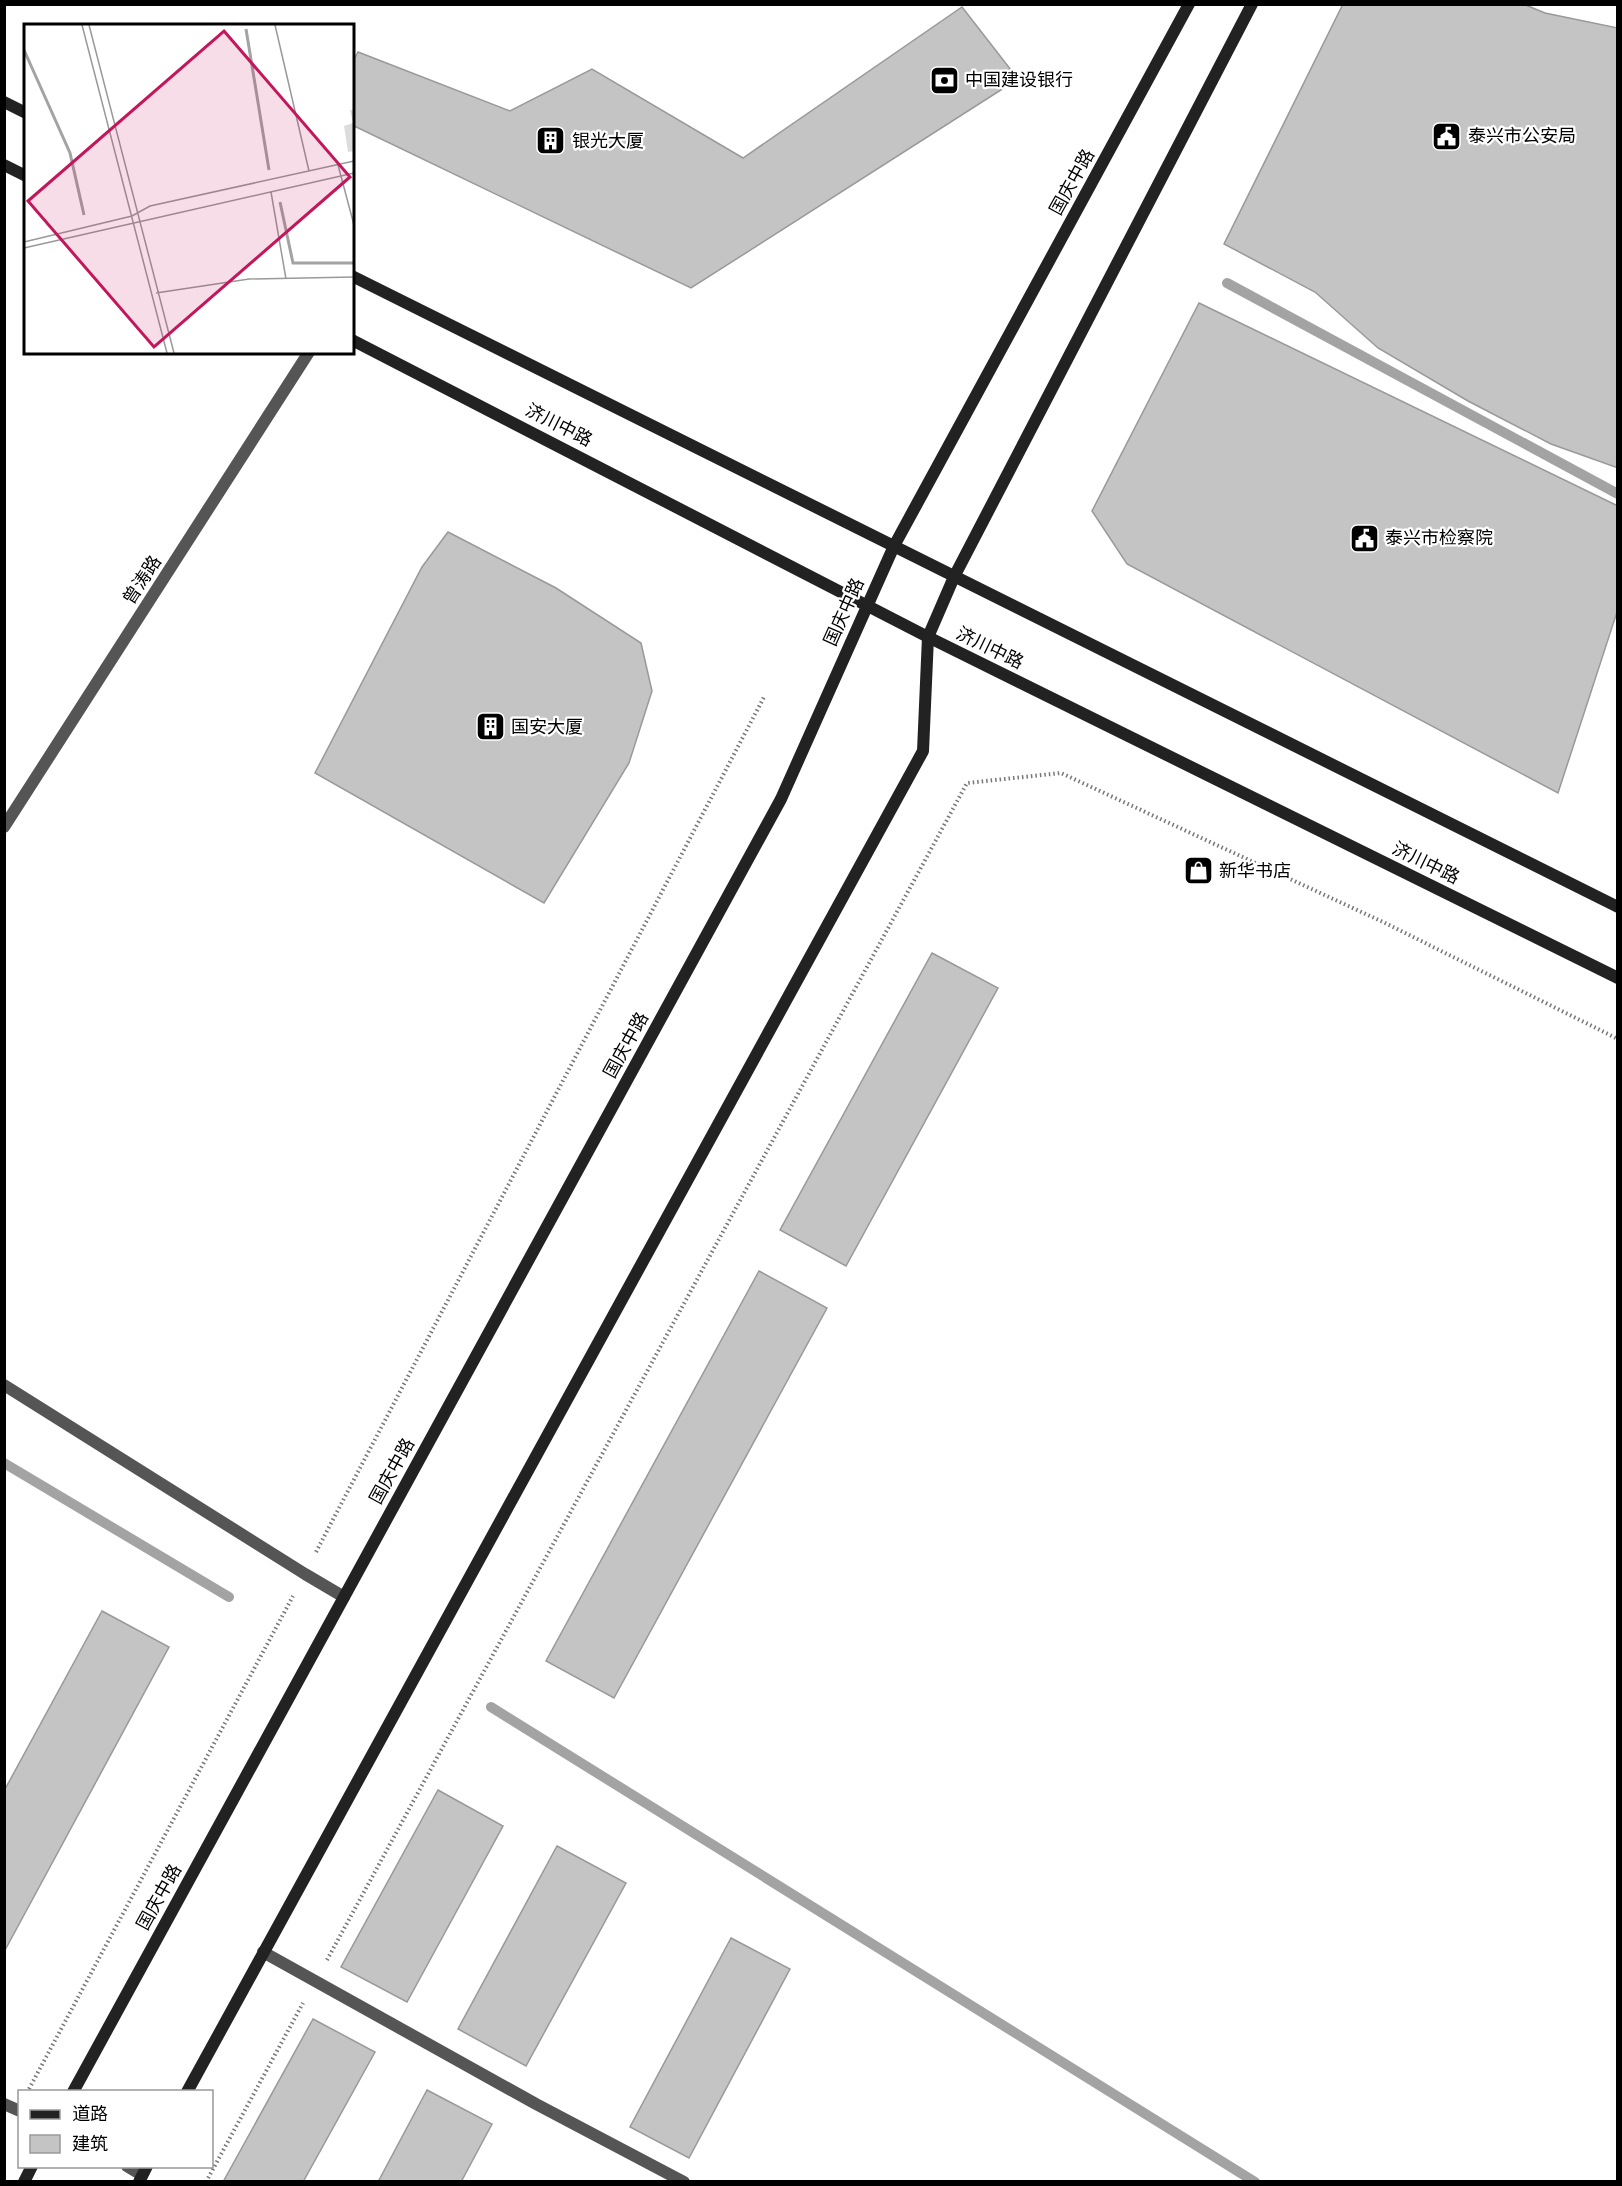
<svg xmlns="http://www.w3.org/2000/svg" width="1622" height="2186" font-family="Karla,'Noto Sans SC',sans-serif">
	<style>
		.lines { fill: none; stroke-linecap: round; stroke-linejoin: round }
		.stream { stroke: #a3a3a3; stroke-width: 10 }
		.building { fill: #c4c4c4; stroke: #999; stroke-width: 1.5 }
		.path { stroke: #777; stroke-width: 4; stroke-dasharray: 1.5 3; stroke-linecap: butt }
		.service { stroke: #555; stroke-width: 12 }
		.minor { stroke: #555; stroke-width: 12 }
		.tertiary { stroke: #555; stroke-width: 12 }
		.secondary { stroke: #222; stroke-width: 12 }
		.labels { text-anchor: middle; stroke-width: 4.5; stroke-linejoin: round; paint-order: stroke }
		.poi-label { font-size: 18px; fill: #000; stroke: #fff; text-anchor: start }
		.street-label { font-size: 18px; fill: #000; stroke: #fff }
		.inset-river { fill: none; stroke: #a3a3a3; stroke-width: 3 }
		.inset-road { fill: none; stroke: #999; stroke-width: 1.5 }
		.view { fill: #c2185b; fill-opacity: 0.15; stroke: #c2185b; stroke-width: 3 }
		.inset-edge { fill: none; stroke: #000; stroke-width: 3 }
	</style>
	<rect width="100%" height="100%" fill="#fff"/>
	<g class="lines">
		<g class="stream">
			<path d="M 1227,283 L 1618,494"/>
			<path d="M 4,1463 L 229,1597"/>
			<path d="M 491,1707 L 1255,2182"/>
		</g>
	</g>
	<g class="building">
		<path d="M 1343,4 L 1523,4 L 1545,13 L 1618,28 L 1618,468 L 1551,444 L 1468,401 L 1378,348 L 1315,292 L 1224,244 Z"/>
		<path d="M 962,7 L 1018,79 L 691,288 L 352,125 L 352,63 L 358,52 L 510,111 L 592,69 L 743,158 Z"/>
		<path d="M 1199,303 L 1618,506 L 1618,609 L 1558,793 L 1127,564 L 1092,511 Z"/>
		<path d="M 448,532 L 556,588 L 641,643 L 652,691 L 629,763 L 544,903 L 315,773 L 422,567 Z"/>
		<path d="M 932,953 L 998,988 L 846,1266 L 780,1230 Z"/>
		<path d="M 759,1271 L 827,1308 L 614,1698 L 546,1661 Z"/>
		<path d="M 102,1611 L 169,1647 L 4,1952 L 4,1791 Z"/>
		<path d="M 438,1790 L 503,1826 L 407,2002 L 341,1967 Z"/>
		<path d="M 557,1846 L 626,1883 L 526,2066 L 458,2029 Z"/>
		<path d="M 731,1938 L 790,1969 L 689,2158 L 630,2127 Z"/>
		<path d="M 313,2019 L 375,2052 L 303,2182 L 223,2182 Z"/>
		<path d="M 427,2090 L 492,2124 L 461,2182 L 378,2182 Z"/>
	</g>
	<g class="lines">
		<g class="path">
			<path d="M 316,1552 L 764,697"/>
			<path d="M 327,1960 L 967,783 L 1061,773 L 1383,922 L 1618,1039"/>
			<path d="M 29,2089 L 293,1596"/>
			<path d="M 206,2182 L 303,2003"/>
		</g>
		<path class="service" d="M 4,1385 L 305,1574 L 344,1597"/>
		<g class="minor">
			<path d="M 263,1952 L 536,2104 L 684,2182"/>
			<path d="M 4,2104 L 20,2111"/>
			<path d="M 127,2166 L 142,2175"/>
		</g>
		<path class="tertiary" d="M 4,827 L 309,352"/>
		<g class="secondary">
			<path d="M 4,102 L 26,113"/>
			<path d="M 4,165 L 26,176"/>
			<path d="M 352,276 L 1618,907"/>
			<path d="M 352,340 L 928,637 L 1618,978"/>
			<path d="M 73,2092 L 781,799 L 894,546 L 1189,4"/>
			<path d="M 187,2092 L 923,751 L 928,637 L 954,577 L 1252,4"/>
			<path d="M 24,2182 L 32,2166"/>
			<path d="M 139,2182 L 147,2166"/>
		</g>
	</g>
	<defs>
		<symbol id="bank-square" viewBox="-11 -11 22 22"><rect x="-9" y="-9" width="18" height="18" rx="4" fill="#000" stroke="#fff"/><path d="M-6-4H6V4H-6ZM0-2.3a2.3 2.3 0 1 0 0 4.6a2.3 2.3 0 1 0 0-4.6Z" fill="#fff"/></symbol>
		<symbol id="civic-square" viewBox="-11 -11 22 22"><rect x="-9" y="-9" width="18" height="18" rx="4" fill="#000" stroke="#fff"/><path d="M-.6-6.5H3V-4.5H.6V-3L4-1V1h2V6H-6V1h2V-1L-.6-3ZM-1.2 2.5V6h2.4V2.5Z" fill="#fff"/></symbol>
		<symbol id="building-square" viewBox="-11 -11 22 22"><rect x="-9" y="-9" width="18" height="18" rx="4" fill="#000" stroke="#fff"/><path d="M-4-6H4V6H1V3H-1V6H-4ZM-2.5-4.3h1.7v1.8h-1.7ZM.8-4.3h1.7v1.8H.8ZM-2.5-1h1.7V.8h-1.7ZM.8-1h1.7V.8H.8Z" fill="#fff"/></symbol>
		<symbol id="shop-square" viewBox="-11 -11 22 22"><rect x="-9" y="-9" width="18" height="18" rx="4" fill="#000" stroke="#fff"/><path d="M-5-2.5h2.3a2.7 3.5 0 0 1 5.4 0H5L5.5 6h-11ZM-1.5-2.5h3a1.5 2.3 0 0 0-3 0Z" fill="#fff"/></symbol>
	</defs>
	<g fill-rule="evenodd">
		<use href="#bank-square" x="928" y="64" width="33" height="33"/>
		<use href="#civic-square" x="1430" y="120" width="33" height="33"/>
		<use href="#building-square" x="534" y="124" width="33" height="33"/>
		<use href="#civic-square" x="1348" y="522" width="33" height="33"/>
		<use href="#building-square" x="474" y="710" width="33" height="33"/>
		<use href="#shop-square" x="1182" y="854" width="33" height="33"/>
	</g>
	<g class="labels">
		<g class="poi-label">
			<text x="965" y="86">中国建设银行</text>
			<text x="1468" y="142">泰兴市公安局</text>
			<text x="572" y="147">银光大厦</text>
			<text x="1385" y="544">泰兴市检察院</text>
			<text x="511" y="733">国安大厦</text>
			<text x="1219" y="877">新华书店</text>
		</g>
		<g class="street-label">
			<text transform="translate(1072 182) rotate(-61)" y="6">国庆中路</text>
			<text transform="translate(559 425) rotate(27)" y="6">济川中路</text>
			<text transform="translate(142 580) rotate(-57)" y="6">曾涛路</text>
			<text transform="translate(844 612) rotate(-66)" y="6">国庆中路</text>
			<text transform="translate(990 648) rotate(26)" y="6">济川中路</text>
			<text transform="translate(1426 863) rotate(26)" y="6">济川中路</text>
			<text transform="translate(626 1045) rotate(-61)" y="6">国庆中路</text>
			<text transform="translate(392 1471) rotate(-61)" y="6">国庆中路</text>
			<text transform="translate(159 1897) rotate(-61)" y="6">国庆中路</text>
		</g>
	</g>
	<g transform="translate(24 24)">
		<rect width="330" height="330" fill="#fff"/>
		<path d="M 326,86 L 330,86 L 330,127 L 324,128 L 320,102 L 329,99 Z" fill="#dcdcdc"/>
		<path class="inset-river" d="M 222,5 L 245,146M 0,26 L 46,129 L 60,191M 256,178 L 269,239 L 330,239"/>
		<path class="inset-road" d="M 58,1 L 143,329M 65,1 L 150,329M 251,1 L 285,147M 314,141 L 330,201M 247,168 L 262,255M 0,218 L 108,192 L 126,182 L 330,137M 0,224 L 330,149M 132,269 L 225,255 L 330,253"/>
		<path class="view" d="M 200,7 L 326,153 L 130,323 L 4,177 Z"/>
		<rect width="330" height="330" class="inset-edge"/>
	</g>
	<rect width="1622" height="2186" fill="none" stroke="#000000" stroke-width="12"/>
	<rect x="18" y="2090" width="195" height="78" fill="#ffffff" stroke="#999999" stroke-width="1.5"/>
	<rect x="30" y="2110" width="30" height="9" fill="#222222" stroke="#999999" stroke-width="1.5"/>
	<text x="72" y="2120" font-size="18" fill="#000000">道路</text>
	<rect x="30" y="2135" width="30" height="18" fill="#c4c4c4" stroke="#999999" stroke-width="1.5"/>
	<text x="72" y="2150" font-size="18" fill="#000000">建筑</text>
</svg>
